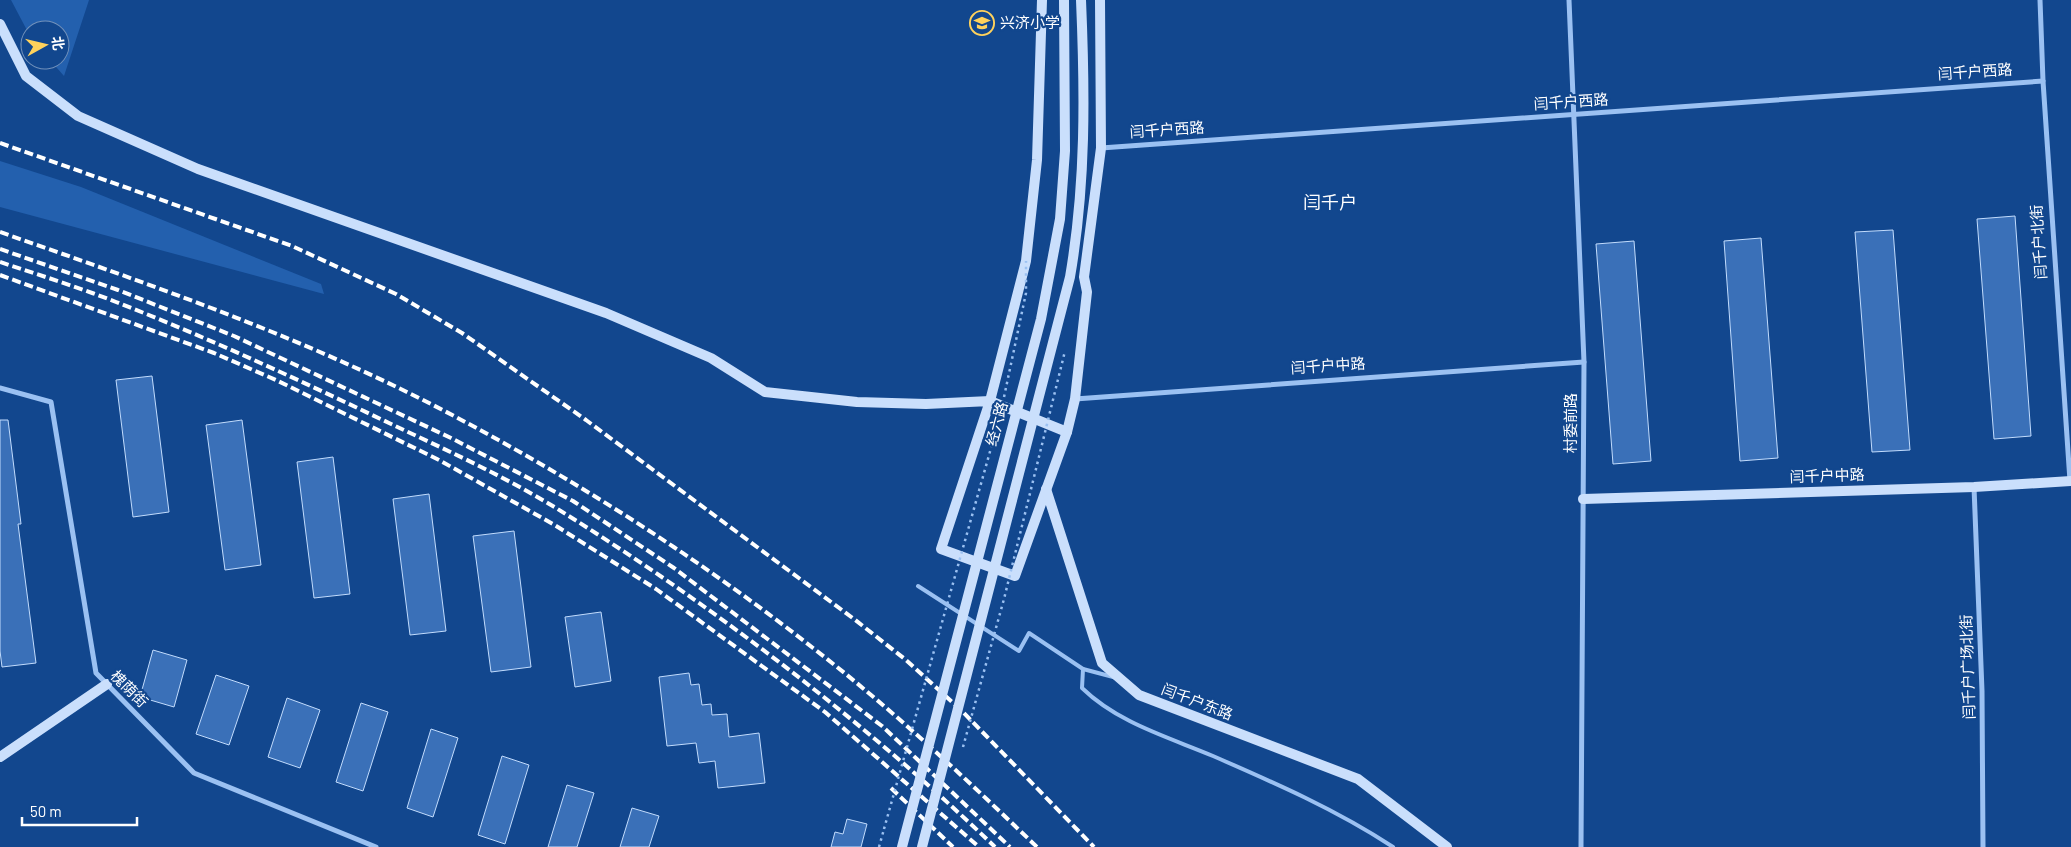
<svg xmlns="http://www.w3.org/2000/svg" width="2071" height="847" font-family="Barlow,'Noto Sans SC',sans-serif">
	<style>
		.green { fill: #2360ae }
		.building { fill: #3a70b8; stroke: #c2dcfd }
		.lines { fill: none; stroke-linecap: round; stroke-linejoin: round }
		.path { stroke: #9bc1f2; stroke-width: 2.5; stroke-dasharray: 2.5 4; stroke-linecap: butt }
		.lane { stroke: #9bc1f2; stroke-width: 4 }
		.street { stroke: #9bc1f2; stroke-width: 5 }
		.secondary { stroke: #cadffc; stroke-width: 10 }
		.rail { stroke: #fff; stroke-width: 4; stroke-dasharray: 9 4; stroke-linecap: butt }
		.path-bridge { stroke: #9bc1f2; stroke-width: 2.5; stroke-dasharray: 2.5 4; stroke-linecap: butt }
		.secondary-bridge { stroke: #cadffc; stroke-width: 10 }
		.labels { text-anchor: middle; stroke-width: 4.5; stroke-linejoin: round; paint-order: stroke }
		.poi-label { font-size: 15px; fill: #fff; stroke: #12478e; text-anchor: start }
		.street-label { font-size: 15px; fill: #fff; stroke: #12478e }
		.quarter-label { font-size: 18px; fill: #fff; stroke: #12478e }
	</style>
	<rect width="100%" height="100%" fill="#12478e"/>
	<g class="green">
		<path d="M 11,0 L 89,0 L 64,76 L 50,60 L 60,60 L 60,30 L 30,30 L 30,36 Z"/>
		<path d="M 0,161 L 81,187 L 321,284 L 324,294 L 0,207 Z"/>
	</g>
	<g class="building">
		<path d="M 2015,216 L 2031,436 L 1994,439 L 1977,219 Z"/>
		<path d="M 1893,230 L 1910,450 L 1872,452 L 1855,232 Z"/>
		<path d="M 1761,238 L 1778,458 L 1740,461 L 1724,241 Z"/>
		<path d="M 1634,241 L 1651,461 L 1613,464 L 1596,244 Z"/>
		<path d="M 152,376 L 169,512 L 133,517 L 116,380 Z"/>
		<path d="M 0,420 L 8,420 L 21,524 L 18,524 L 36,663 L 2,667 L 0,651 Z"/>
		<path d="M 242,420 L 261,565 L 225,570 L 206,425 Z"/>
		<path d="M 333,457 L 350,594 L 314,598 L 297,462 Z"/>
		<path d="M 429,494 L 446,631 L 410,635 L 393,499 Z"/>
		<path d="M 514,531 L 531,667 L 491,672 L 473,536 Z"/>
		<path d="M 601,612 L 611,681 L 575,687 L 565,617 Z"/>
		<path d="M 153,650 L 187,660 L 174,707 L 140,697 Z"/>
		<path d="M 689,673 L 691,685 L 699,684 L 702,705 L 711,704 L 712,715 L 727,714 L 729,737 L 759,733 L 765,783 L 718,788 L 715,761 L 699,763 L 696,743 L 667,746 L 659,677 Z"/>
		<path d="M 216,675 L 249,686 L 229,745 L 196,734 Z"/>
		<path d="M 287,698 L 320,710 L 300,768 L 268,757 Z"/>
		<path d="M 361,703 L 388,712 L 363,791 L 336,782 Z"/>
		<path d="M 431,729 L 458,738 L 433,817 L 407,808 Z"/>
		<path d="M 502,756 L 529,765 L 505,844 L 478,835 Z"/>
		<path d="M 567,785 L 594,793 L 577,847 L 548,847 Z"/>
		<path d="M 632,808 L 659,816 L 649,847 L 620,847 Z"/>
		<path d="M 847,819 L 867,824 L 861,847 L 831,847 L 835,832 L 843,834 Z"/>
	</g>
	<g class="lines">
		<path class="path" d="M 879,847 L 884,829"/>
		<g class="lane">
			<path d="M 918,586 L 1019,651 L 1029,633 L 1083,669 L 1082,688 C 1118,723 1168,737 1213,756 C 1275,783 1337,810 1393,847"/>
			<path d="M 1083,669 L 1117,678"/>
		</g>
		<g class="street">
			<path d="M 1569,0 L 1584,362 L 1581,847"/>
			<path d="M 2040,0 L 2043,81 L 2070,481"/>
			<path d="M 1101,148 L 2043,81"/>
			<path d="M 0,388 L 51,402 L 96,673 L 194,773 L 376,847"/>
			<path d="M 1075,399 L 1584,362"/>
			<path d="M 1974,487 L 1982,691 L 1983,847"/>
		</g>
		<g class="secondary">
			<path d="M 1042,0 L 1037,160 L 1026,261 L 990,401 L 1067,432"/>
			<path d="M 0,24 L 26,76 L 78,116 L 198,169 L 606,313 L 711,358 L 765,392 L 857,402 L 926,404 L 990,401 L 941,549 L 1015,576 L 1067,432 L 1075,399 L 1087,292 L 1084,277 L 1101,148 L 1100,0"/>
			<path d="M 1046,489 L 1102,663 L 1139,695 L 1358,779 L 1447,847"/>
			<path d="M 1583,499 L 1974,487 L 2071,481"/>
			<path d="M 0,757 L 107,684"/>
		</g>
		<g class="rail">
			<path d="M 0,143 L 292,246 L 396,294 L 462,333 L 586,420 L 854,619 L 906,660 L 962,711 L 1094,847"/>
			<path d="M 0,232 C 154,286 309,339 454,416 C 579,482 701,560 813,648 C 892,709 965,778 1037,847"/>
			<path d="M 0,249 L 118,290 L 234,336 L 451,438 L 573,501 L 674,568 L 882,726 L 1010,847"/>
			<path d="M 0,262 C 39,275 78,287 116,302 C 209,338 299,380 389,423 C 444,449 504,476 556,508 C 711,604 864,721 995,847"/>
			<path d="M 0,275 L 214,353 L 276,380 L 439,460 L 553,524 L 656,589 L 825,712 L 979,847"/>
			<path d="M 891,788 L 953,847"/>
		</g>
		<g class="path-bridge">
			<path d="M 963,747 L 1004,599 L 1065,351"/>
			<path d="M 884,829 L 1000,416 L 1026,293 L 1026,261"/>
		</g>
		<g class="secondary-bridge">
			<path d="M 902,847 L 1041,319 L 1060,219 L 1065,151 L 1064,0"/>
			<path d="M 922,847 L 1070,277 C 1086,184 1085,94 1081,0"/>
		</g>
	</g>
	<defs>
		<symbol id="school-ring" viewBox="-11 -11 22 22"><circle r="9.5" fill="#12478e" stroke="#ffd25c" stroke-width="1.5"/><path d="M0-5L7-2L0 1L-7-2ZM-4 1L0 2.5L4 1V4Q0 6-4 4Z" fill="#ffd25c"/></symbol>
	</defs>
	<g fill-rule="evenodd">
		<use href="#school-ring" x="968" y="9" width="28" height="28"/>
	</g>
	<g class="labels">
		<g class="poi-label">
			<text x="1000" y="28">兴济小学</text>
		</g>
		<g class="street-label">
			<text transform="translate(1975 72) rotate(-4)" y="5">闫千户西路</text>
			<text transform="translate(1571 102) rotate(-4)" y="5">闫千户西路</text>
			<text transform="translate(1167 130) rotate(-4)" y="5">闫千户西路</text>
			<text transform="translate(2039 242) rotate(-94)" y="5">闫千户北街</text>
			<text transform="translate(1328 366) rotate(-4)" y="5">闫千户中路</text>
			<text transform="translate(1571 423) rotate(-90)" y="5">村委前路</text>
			<text transform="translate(997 424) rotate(-75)" y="5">经六路</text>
			<text transform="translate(1827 476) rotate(-2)" y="5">闫千户中路</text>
			<text transform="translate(1968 667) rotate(-92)" y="5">闫千户广场北街</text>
			<text transform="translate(129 689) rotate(45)" y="5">槐荫街</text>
			<text transform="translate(1197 702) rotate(21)" y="5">闫千户东路</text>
		</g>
		<g class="quarter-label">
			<text x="1330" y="209">闫千户</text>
		</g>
	</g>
	<g transform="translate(45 45) rotate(82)"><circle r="24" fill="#12478e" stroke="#7191bb"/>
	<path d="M0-4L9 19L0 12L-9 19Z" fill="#ffd25c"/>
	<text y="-8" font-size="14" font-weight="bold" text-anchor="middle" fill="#ffffff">北</text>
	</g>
	<path d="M22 817v8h115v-8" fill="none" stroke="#ffffff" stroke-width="2.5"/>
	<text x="30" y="817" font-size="15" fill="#ffffff" stroke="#12478e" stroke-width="4" paint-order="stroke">50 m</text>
</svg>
